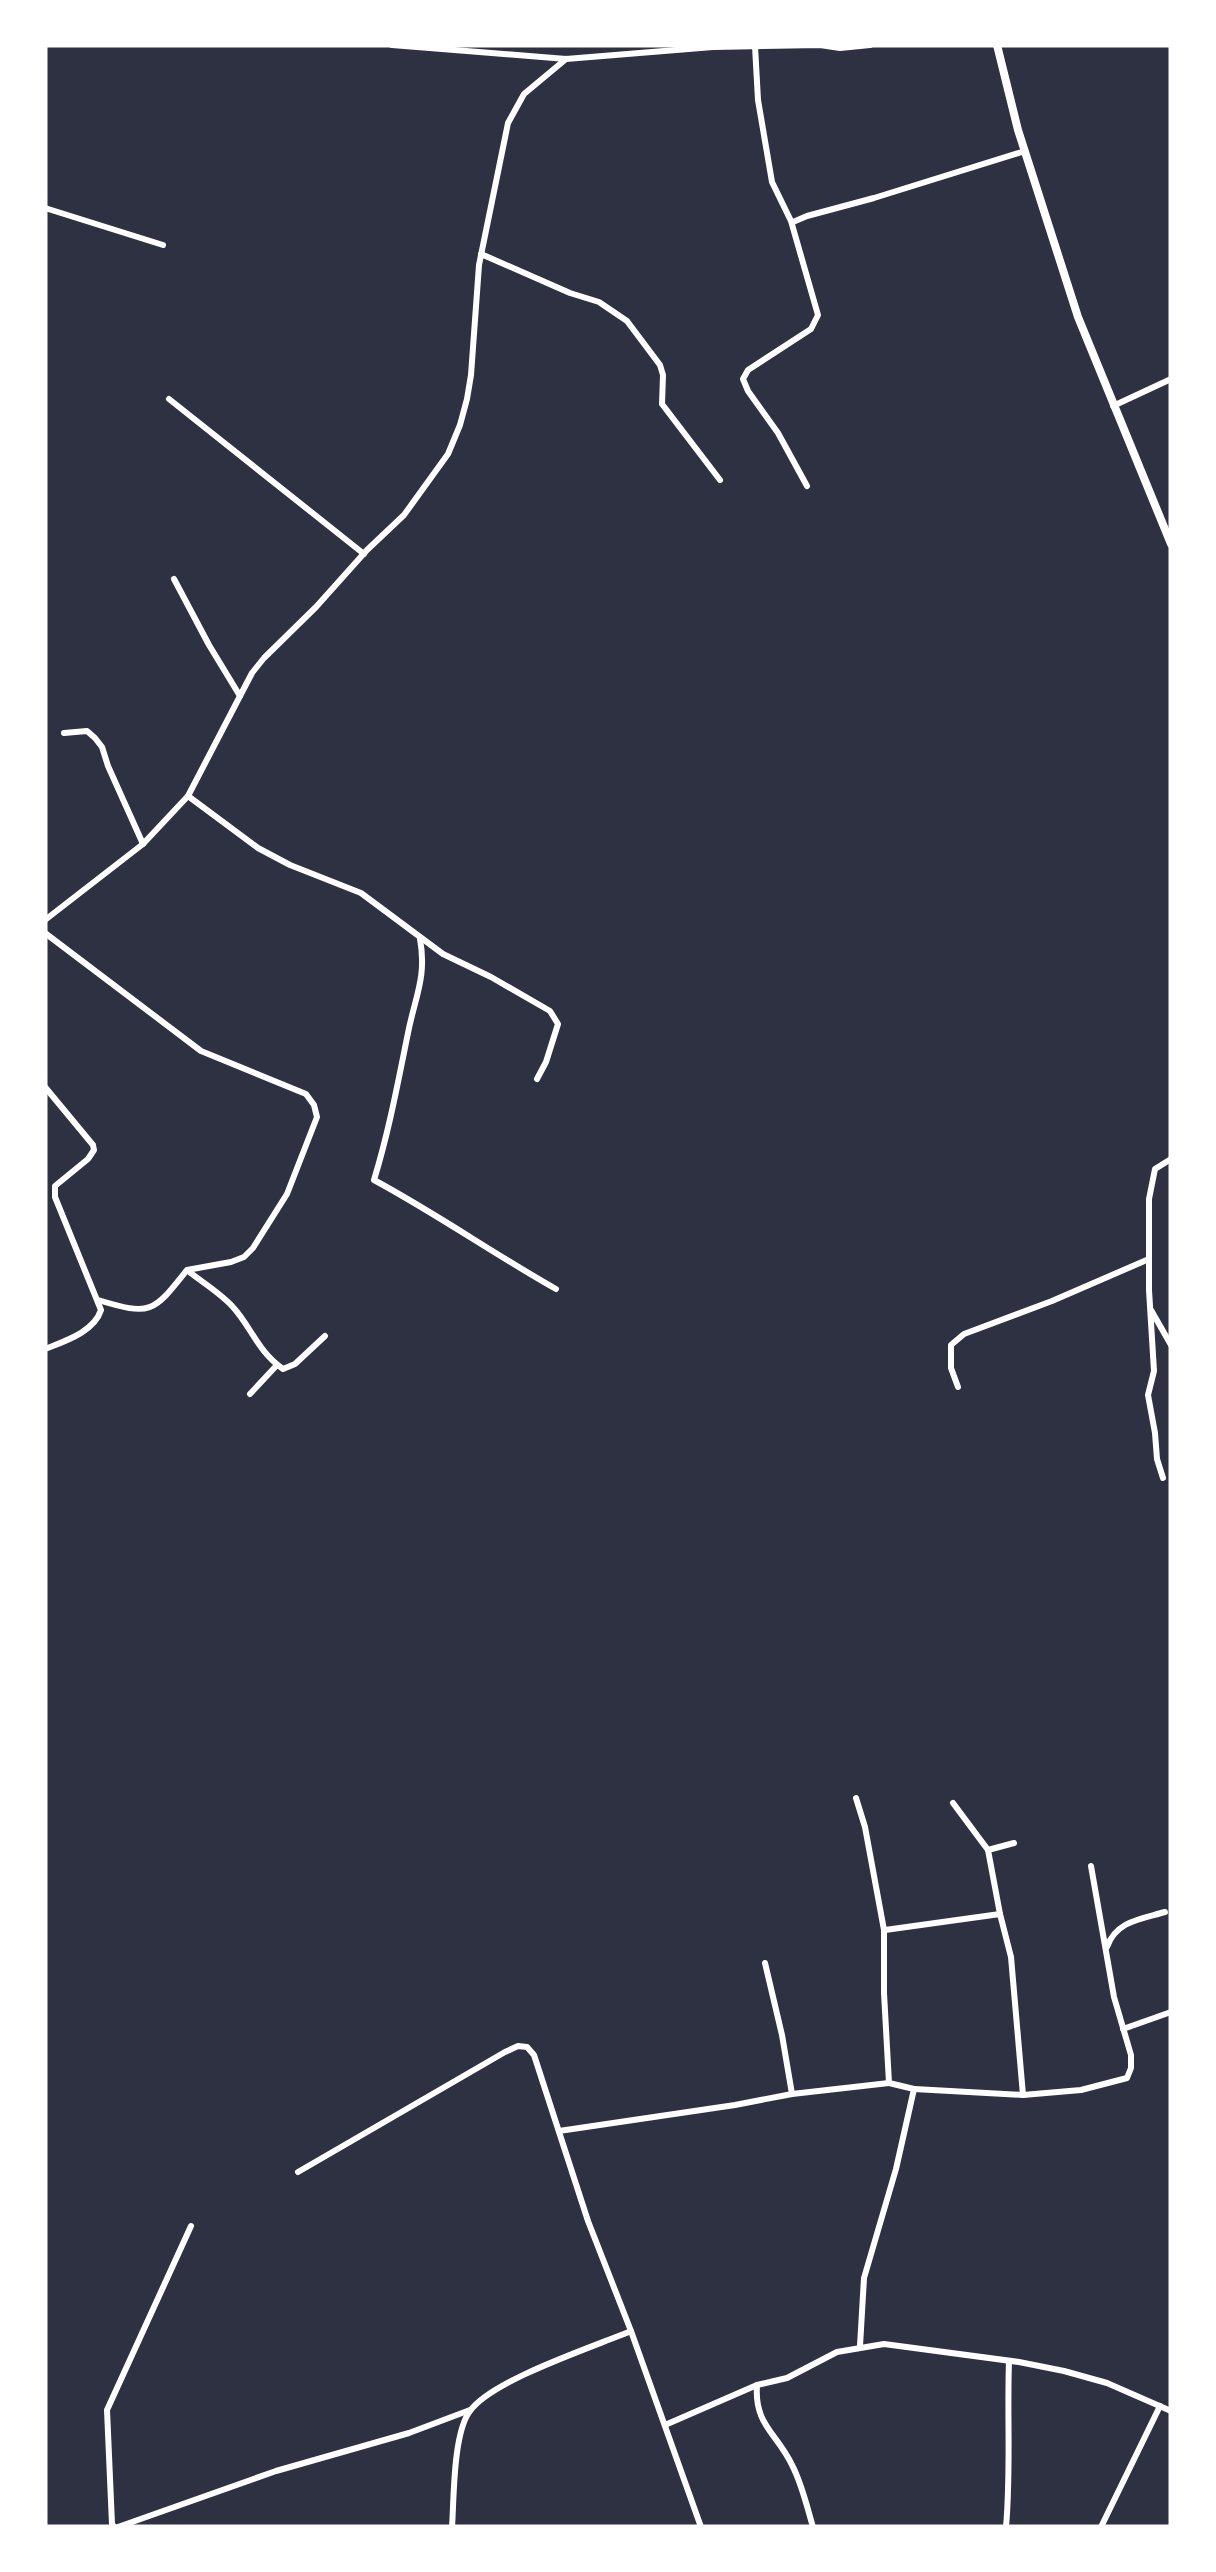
<svg xmlns="http://www.w3.org/2000/svg" width="1216" height="2572" font-family="'Nunito Sans',sans-serif">
	<style>
		.lines { fill: none; stroke-linecap: round; stroke-linejoin: round }
		.minor { stroke: #fff; stroke-width: 6 }
		.tertiary { stroke: #fff; stroke-width: 8 }
	</style>
	<rect width="100%" height="100%" fill="#2d3142"/>
	<g class="lines">
		<g class="minor">
			<path d="M 392,45 L 566,59 L 713,47 L 820,45 L 840,48 L 870,45"/>
			<path d="M 755,46 L 758,100 L 772,182 L 791,221 L 818,315 L 811,329 L 748,370 L 743,379 L 748,391 L 778,433 L 807,486"/>
			<path d="M 45,208 L 163,245"/>
			<path d="M 793,222 L 807,216 L 874,198 L 1025,151"/>
			<path d="M 481,254 L 570,293 L 599,302 L 627,321 L 660,365 L 663,375 L 662,404 L 720,480"/>
			<path d="M 169,399 L 364,554"/>
			<path d="M 1113,406 L 1171,379"/>
			<path d="M 174,579 L 209,645 L 240,696"/>
			<path d="M 64,733 L 87,731 L 95,738 L 102,747 L 108,766 L 143,844"/>
			<path d="M 188,796 L 258,848 L 290,865 L 361,893 L 443,954 L 491,977 L 550,1011 L 558,1024 L 546,1062 L 537,1079"/>
			<path d="M 45,920 L 143,844 L 188,796 L 252,673 L 264,658 L 316,607 L 367,550 L 404,515 L 448,454 L 460,425 L 467,399 L 471,375 L 479,265 L 508,123 L 524,94 L 566,59"/>
			<path d="M 45,933 L 201,1051 L 306,1094 L 314,1105 L 317,1117 L 287,1194 L 253,1248 L 244,1257 L 231,1262 L 187,1270 C 153,1313 151,1316 98,1300"/>
			<path d="M 420,939 C 427,977 415,997 408,1033 C 398,1082 389,1131 374,1180 C 437,1214 494,1254 556,1289"/>
			<path d="M 45,1087 L 93,1145 L 94,1150 L 88,1159 L 55,1186 L 55,1197 L 101,1310 C 94,1332 65,1341 45,1349"/>
			<path d="M 188,1271 C 202,1282 220,1293 232,1306 C 251,1326 257,1351 283,1369 L 295,1364 L 325,1336"/>
			<path d="M 1151,1310 L 1171,1345"/>
			<path d="M 958,1387 L 951,1368 L 951,1345 L 964,1334 L 1052,1301 L 1149,1259"/>
			<path d="M 250,1394 L 277,1365"/>
			<path d="M 1163,1478 L 1157,1459 L 1155,1433 L 1148,1395 L 1154,1371 L 1149,1290 L 1149,1199 L 1155,1169 L 1171,1159"/>
			<path d="M 856,1798 L 865,1827 L 884,1930 L 884,1993 L 889,2083 L 914,2089 L 896,2169 L 864,2278 L 860,2346"/>
			<path d="M 953,1803 L 988,1850"/>
			<path d="M 1000,1914 L 988,1850 L 1014,1843"/>
			<path d="M 885,1930 L 1000,1914 L 1011,1957 L 1023,2095"/>
			<path d="M 1107,1947 C 1116,1921 1141,1919 1165,1912"/>
			<path d="M 765,1963 L 782,2035 L 792,2094"/>
			<path d="M 1123,2029 L 1171,2012"/>
			<path d="M 914,2089 L 1023,2095 L 1081,2090 L 1127,2078 L 1131,2068 L 1131,2055 L 1114,1997 L 1091,1866"/>
			<path d="M 559,2131 L 735,2105 L 792,2094 L 889,2083"/>
			<path d="M 298,2172 L 505,2052 L 518,2046 L 527,2047 L 534,2055 L 588,2221 L 631,2331 L 701,2527"/>
			<path d="M 757,2385 C 754,2425 777,2433 792,2465 C 802,2484 807,2507 813,2527"/>
			<path d="M 665,2425 L 757,2385 L 787,2378 L 837,2352 L 884,2344 L 1019,2362 L 1064,2371 L 1107,2383 L 1171,2411"/>
			<path d="M 114,2527 L 112,2524 L 107,2410 L 191,2226"/>
			<path d="M 118,2527 L 276,2471 L 409,2433 L 470,2410"/>
			<path d="M 452,2527 C 454,2499 453,2433 470,2411 C 492,2380 593,2347 631,2331"/>
			<path d="M 1006,2527 C 1011,2472 1007,2417 1009,2361"/>
			<path d="M 1101,2527 L 1160,2406"/>
		</g>
		<path class="tertiary" d="M 997,45 L 1018,130 L 1078,317 L 1171,544"/>
	</g>
	<rect width="1216" height="2572" fill="none" stroke="#ffffff" stroke-width="95"/>
</svg>
